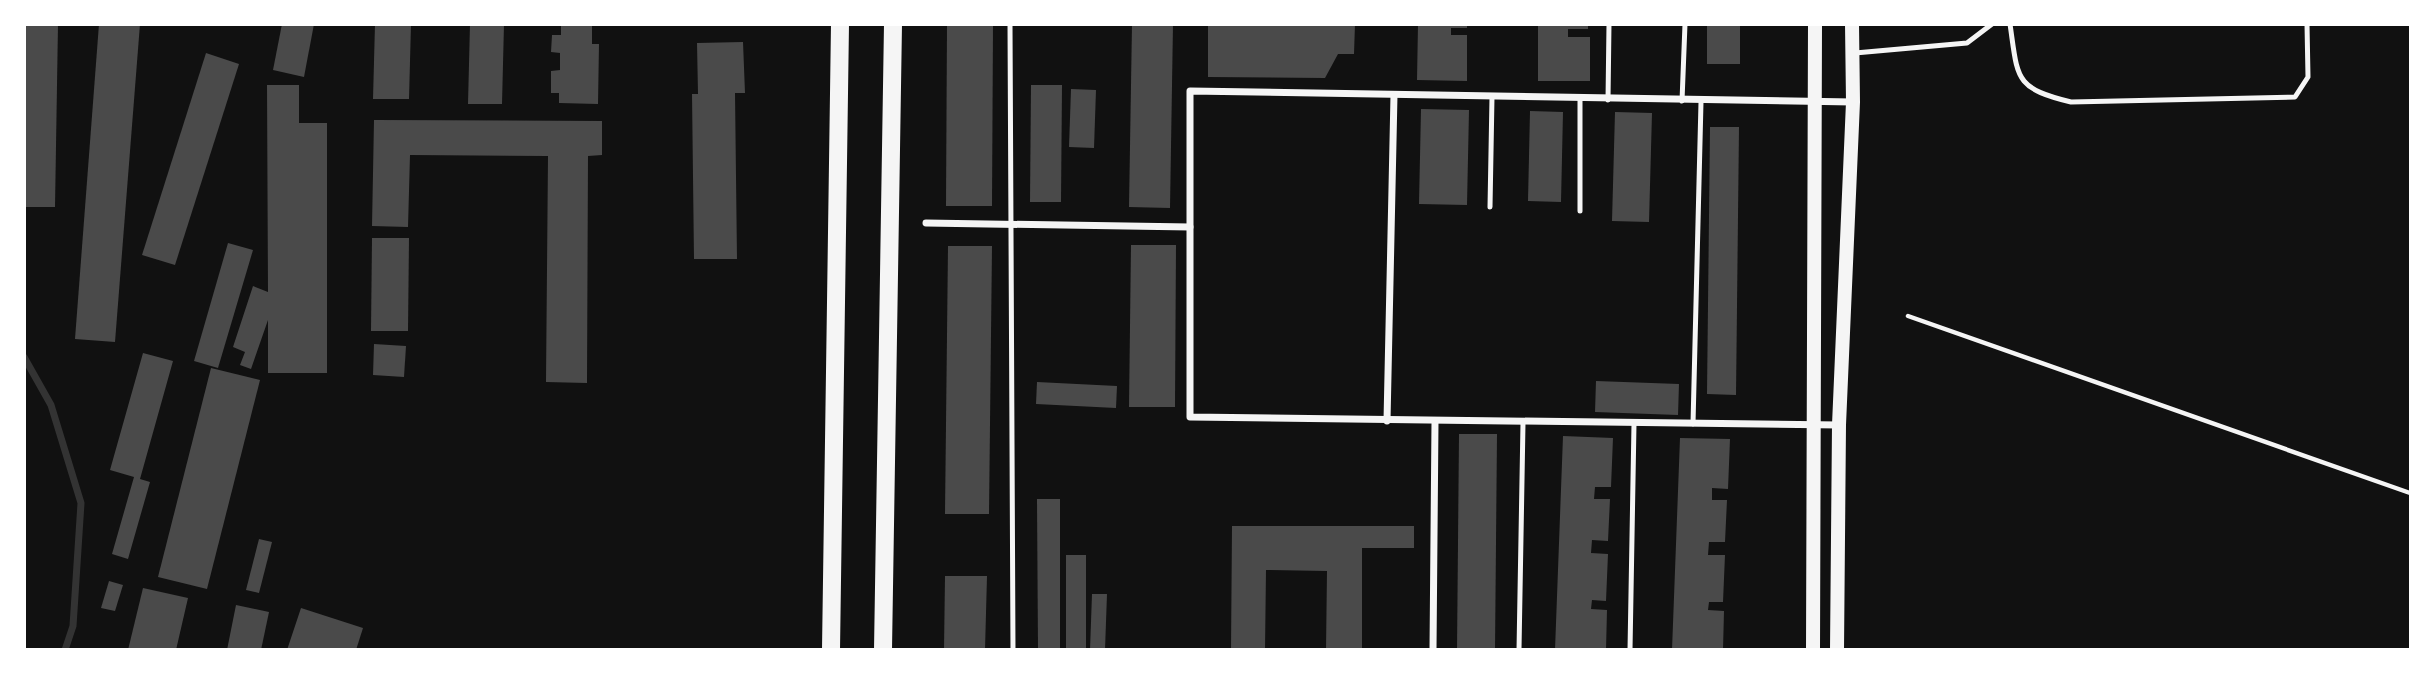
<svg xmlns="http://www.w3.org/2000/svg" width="2435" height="674" font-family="Rubik,sans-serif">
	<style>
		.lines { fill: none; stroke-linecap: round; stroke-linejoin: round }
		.stream { stroke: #333; stroke-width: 7 }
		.building { fill: #4a4a4a }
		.path { stroke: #f5f5f5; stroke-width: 4.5 }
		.service { stroke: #f5f5f5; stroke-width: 5 }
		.minor { stroke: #f5f5f5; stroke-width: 7 }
		.secondary { stroke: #f5f5f5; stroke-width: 14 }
		.primary { stroke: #f5f5f5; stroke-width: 18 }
	</style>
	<rect width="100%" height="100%" fill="#111"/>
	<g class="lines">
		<path class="stream" d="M 24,357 L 51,405 L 81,503 L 73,626 L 65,650"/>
	</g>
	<g class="building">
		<path d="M 24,24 L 58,24 L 55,207 L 24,207 Z"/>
		<path d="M 99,24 L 140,24 L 115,342 L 75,339 Z"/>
		<path d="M 282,24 L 314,24 L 304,77 L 273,70 Z"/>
		<path d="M 375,24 L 411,24 L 409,99 L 373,99 Z"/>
		<path d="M 470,24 L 504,24 L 502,104 L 468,104 Z"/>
		<path d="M 561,24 L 592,24 L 592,44 L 599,44 L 598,104 L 559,103 L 559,93 L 551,93 L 551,71 L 560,70 L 560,53 L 551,52 L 552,35 L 561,35 Z"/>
		<path d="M 947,24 L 993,24 L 992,206 L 946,206 Z"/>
		<path d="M 1132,24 L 1173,24 L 1170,208 L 1129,207 Z"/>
		<path d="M 1208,24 L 1355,24 L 1354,54 L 1338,54 L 1325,78 L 1208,77 Z"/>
		<path d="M 1418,24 L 1467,24 L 1467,28 L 1451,28 L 1451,35 L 1467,35 L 1467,81 L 1417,80 Z"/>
		<path d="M 1538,24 L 1588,24 L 1588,29 L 1568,29 L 1568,37 L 1590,37 L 1590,81 L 1538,81 Z"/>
		<rect x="1707" y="24" width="33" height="40"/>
		<path d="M 743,42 L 745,93 L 735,93 L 737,259 L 694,259 L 692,94 L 698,94 L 697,43 Z"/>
		<path d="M 206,53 L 239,64 L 175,265 L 142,255 Z"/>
		<path d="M 267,85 L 299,85 L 299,123 L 327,123 L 327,373 L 268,373 L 268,320 L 251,369 L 240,365 L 245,352 L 233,347 L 253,286 L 268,292 Z"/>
		<path d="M 1031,85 L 1062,85 L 1061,202 L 1030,202 Z"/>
		<path d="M 1071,89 L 1096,90 L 1094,148 L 1069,147 Z"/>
		<path d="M 1421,109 L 1469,110 L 1467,205 L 1419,204 Z"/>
		<path d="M 1530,111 L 1563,112 L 1561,202 L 1528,201 Z"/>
		<path d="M 1615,112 L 1652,113 L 1649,222 L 1612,221 Z"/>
		<path d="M 374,120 L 602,121 L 602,155 L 588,156 L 587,383 L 546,382 L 548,156 L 410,155 L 408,227 L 372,226 Z"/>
		<path d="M 1710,127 L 1739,127 L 1736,395 L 1707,394 Z"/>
		<path d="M 372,238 L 409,238 L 408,331 L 371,331 Z"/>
		<path d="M 228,243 L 253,250 L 218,368 L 194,361 Z"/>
		<path d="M 1131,245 L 1176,245 L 1175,407 L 1129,407 Z"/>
		<path d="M 948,246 L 992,246 L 989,514 L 945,514 Z"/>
		<path d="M 374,344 L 406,346 L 404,377 L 373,375 Z"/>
		<path d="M 143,353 L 173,361 L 140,479 L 150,482 L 128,559 L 112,554 L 134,477 L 110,470 Z"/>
		<path d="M 211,368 L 260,380 L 207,589 L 158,577 Z"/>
		<path d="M 1596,381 L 1679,384 L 1678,415 L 1595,412 Z"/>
		<path d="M 1037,382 L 1117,386 L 1116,408 L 1036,404 Z"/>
		<path d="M 1459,434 L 1497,434 L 1495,650 L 1457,650 Z"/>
		<path d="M 1563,436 L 1613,438 L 1611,487 L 1595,487 L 1594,499 L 1610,499 L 1608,541 L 1592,540 L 1591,553 L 1608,554 L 1606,601 L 1592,600 L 1591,609 L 1607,610 L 1606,650 L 1555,650 Z"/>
		<path d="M 1680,438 L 1730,439 L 1728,489 L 1712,488 L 1712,500 L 1727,500 L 1725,542 L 1709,542 L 1708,555 L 1725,555 L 1723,602 L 1709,602 L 1708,610 L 1724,611 L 1723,650 L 1672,650 Z"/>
		<path d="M 1037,499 L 1060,499 L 1060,650 L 1038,650 Z"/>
		<path d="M 1232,526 L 1414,526 L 1414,548 L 1362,548 L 1362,650 L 1326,650 L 1327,571 L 1266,570 L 1265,650 L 1231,650 Z"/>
		<path d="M 259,539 L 272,542 L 259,593 L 246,590 Z"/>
		<rect x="1066" y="555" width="20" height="95"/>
		<path d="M 945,576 L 987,576 L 985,650 L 944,650 Z"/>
		<path d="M 109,581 L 123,585 L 115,611 L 101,608 Z"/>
		<path d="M 143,588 L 188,598 L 176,650 L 128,650 Z"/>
		<path d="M 1092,594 L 1107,594 L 1105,650 L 1090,650 Z"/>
		<path d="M 236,605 L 269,612 L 261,650 L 227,650 Z"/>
		<path d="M 301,608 L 363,628 L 356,650 L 287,650 Z"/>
	</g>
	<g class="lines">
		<path class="path" d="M 1908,316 L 2410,493"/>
		<g class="service">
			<path d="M 1010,24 L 1013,650"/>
			<path d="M 2010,24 C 2018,79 2014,88 2071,102 L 2295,97 L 2308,77 L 2307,24"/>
			<path d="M 1855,53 L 1967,43 L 1992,24"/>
			<path d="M 1580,99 L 1580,211"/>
			<path d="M 1608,100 L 1609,24"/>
			<path d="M 1682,101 L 1685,24"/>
			<path d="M 1490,207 L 1492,97"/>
			<path d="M 1693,424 L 1701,102"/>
			<path d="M 1519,650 L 1523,423"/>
			<path d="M 1630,650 L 1634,424"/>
		</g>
		<g class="minor">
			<path d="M 926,223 L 1190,227"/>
			<path d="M 1387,421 L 1394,95"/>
			<path d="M 1839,425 L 1190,417 L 1190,91 L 1853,102"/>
			<path d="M 1433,650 L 1435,422"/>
		</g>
		<g class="secondary">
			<path d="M 1813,650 L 1815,24"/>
			<path d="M 1837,650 L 1839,425 L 1853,102 L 1852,24"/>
		</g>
		<g class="primary">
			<path d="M 831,650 L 840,24"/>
			<path d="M 883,650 L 893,24"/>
		</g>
	</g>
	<rect width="2435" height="674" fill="none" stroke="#ffffff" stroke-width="52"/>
</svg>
